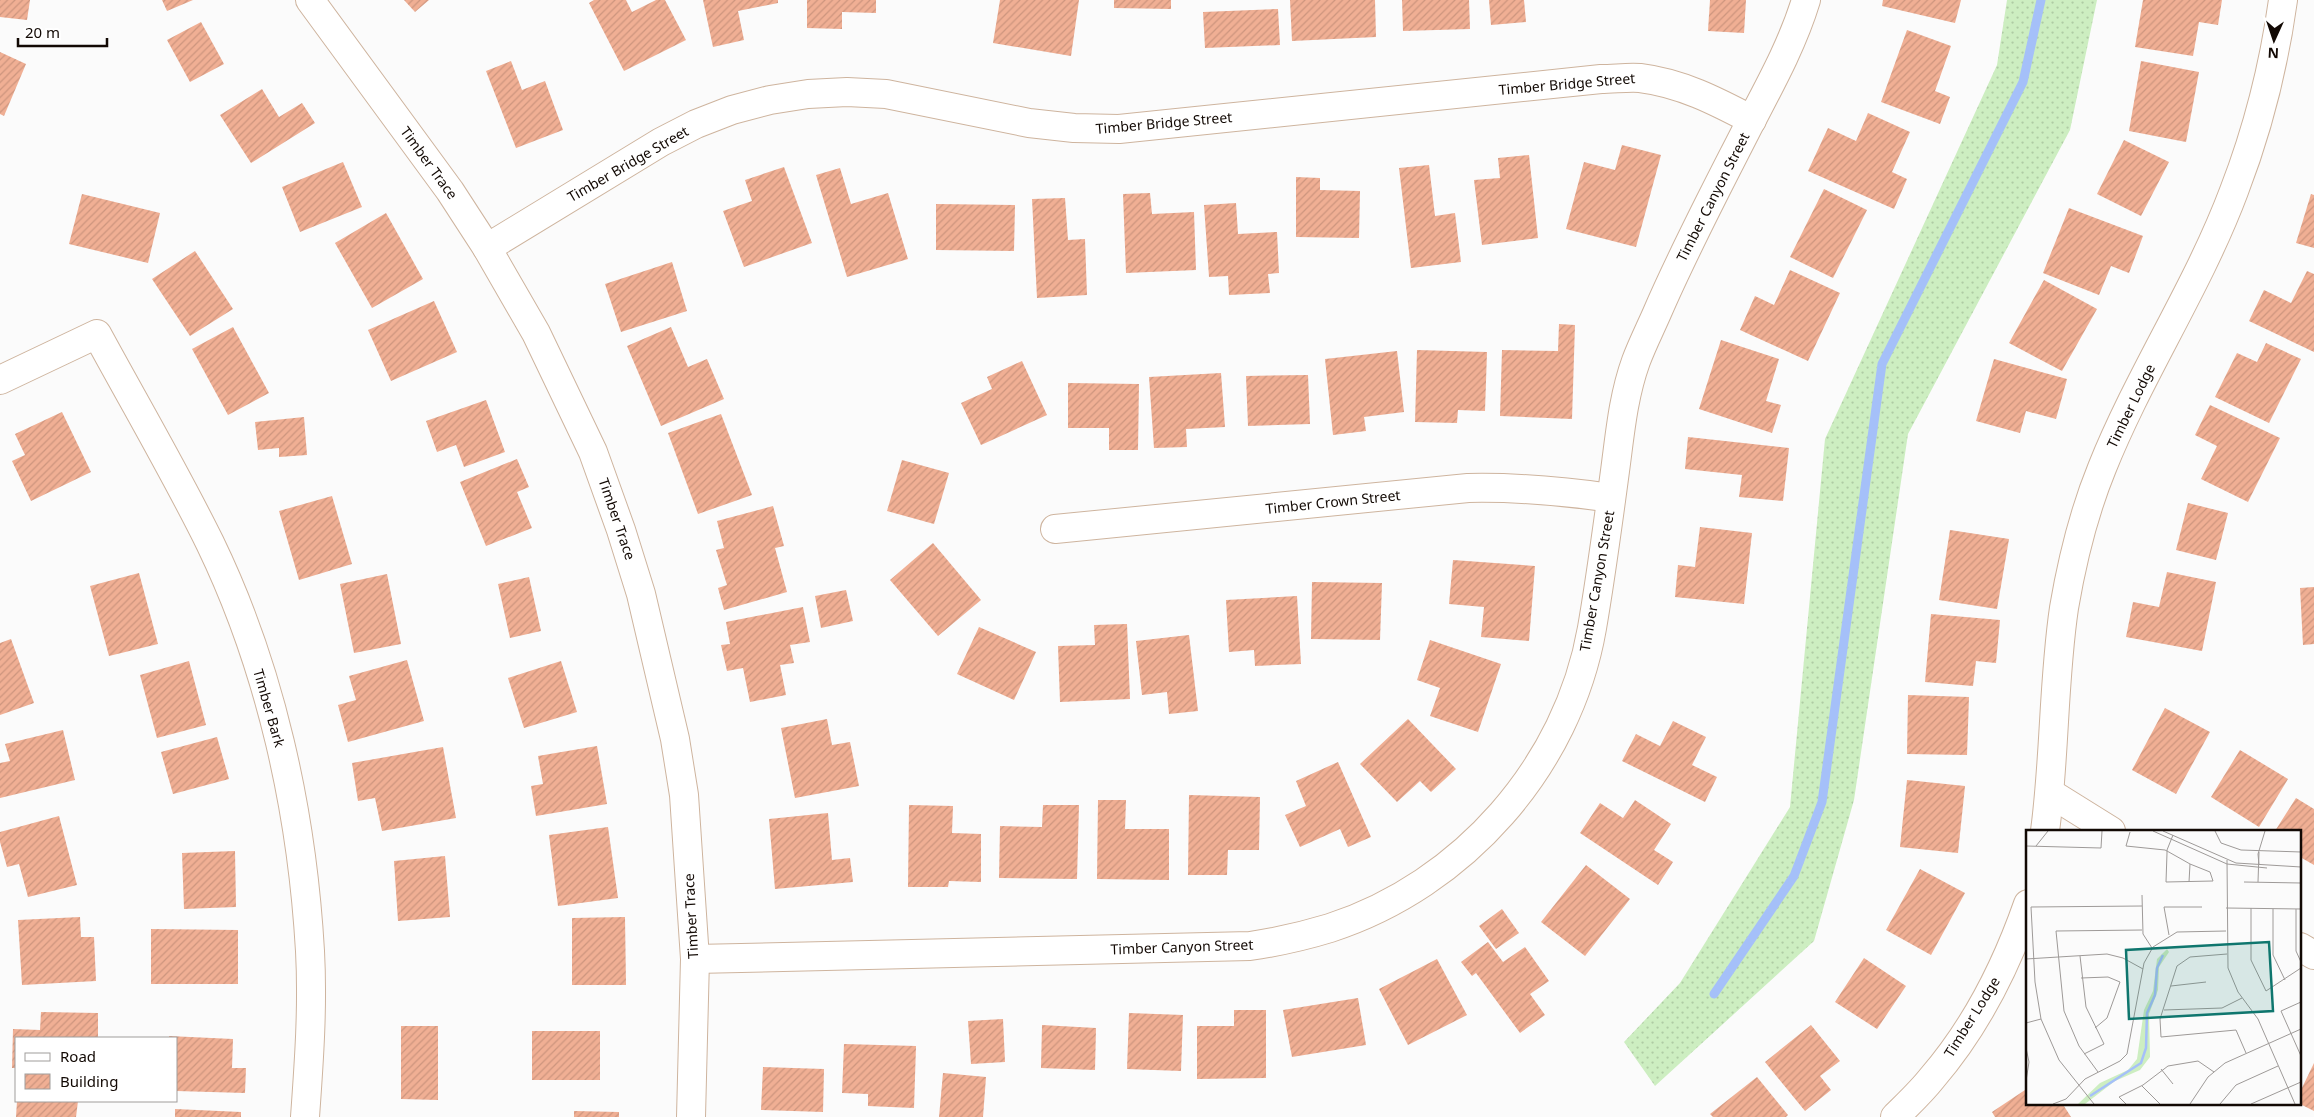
<svg xmlns="http://www.w3.org/2000/svg" width="2314" height="1117" font-family="'Noto Sans',sans-serif">
	<style>
		.grass { fill: url(#grass-dots) }
		.lines { fill: none; stroke-linecap: round; stroke-linejoin: round }
		.stream { stroke: #a5c0f9; stroke-width: 9 }
		.building { fill: url(#building-hatch) }
		.street-casing { stroke: #ceb49e; stroke-width: 30 }
		.secondary-casing { stroke: #ceb49e; stroke-width: 30 }
		.street { stroke: #fff; stroke-width: 28 }
		.secondary { stroke: #fff; stroke-width: 28 }
		.labels { text-anchor: middle; stroke-width: 5; stroke-linejoin: round; paint-order: stroke }
		.street-label { font-size: 14px; fill: #120904; stroke: #fff }
		.inset-river { fill: none; stroke: #a5c0f9; stroke-width: 2.5 }
		.inset-road { fill: none; stroke: #9e9a98; stroke-width: 1 }
		.view { fill: #0f766e; fill-opacity: 0.15; stroke: #0f766e; stroke-width: 2.5 }
		.inset-edge { fill: none; stroke: #120904; stroke-width: 2.5 }
	</style>
	<defs>
		<pattern id="grass-dots" width="8" height="8" patternUnits="userSpaceOnUse" patternTransform="scale(1.25)"><rect width="8" height="8" fill="#cdeec1"/><path d="M2 2h.1M6 6h.1" fill="none" stroke="#afcba4" stroke-width="1.8" stroke-linecap="round"/></pattern>
		<pattern id="building-hatch" width="6" height="6" patternUnits="userSpaceOnUse" patternTransform="scale(1.25)"><rect width="6" height="6" fill="#f0af94"/><path d="M-1 1l2-2M0 6l6-6M5 7l2-2" fill="none" stroke="#cd957e"/></pattern>
	</defs>
	<rect width="100%" height="100%" fill="#fbfbfb"/>
	<path class="grass" d="M 2007,0 L 2097,0 L 2070,130 L 1908,434 L 1854,800 L 1814,941 L 1655,1086 L 1624,1042 L 1680,983 L 1790,807 L 1825,439 L 1997,65 Z"/>
	<g class="lines">
		<path class="stream" d="M 1714,994 L 1794,876 L 1822,802 L 1882,364 L 2023,82 L 2041,0"/>
	</g>
	<g class="building">
		<path d="M 0,0 L 30,0 L 27,20 L 0,17 Z"/>
		<path d="M 162,0 L 193,0 L 167,11 Z"/>
		<path d="M 404,0 L 429,0 L 415,12 Z"/>
		<path d="M 594,0 L 626,0 L 632,12 L 656,0 L 665,0 L 686,40 L 624,71 L 589,3 Z"/>
		<path d="M 703,0 L 778,0 L 778,3 L 738,11 L 744,40 L 713,47 Z"/>
		<path d="M 807,0 L 876,0 L 876,13 L 842,12 L 842,29 L 807,28 Z"/>
		<path d="M 1000,0 L 1079,0 L 1071,56 L 993,43 Z"/>
		<path d="M 1114,0 L 1171,0 L 1171,9 L 1114,8 Z"/>
		<path d="M 1290,0 L 1375,0 L 1376,37 L 1292,41 Z"/>
		<path d="M 1402,0 L 1469,0 L 1470,29 L 1403,31 Z"/>
		<path d="M 1489,0 L 1524,0 L 1526,22 L 1491,25 Z"/>
		<path d="M 1710,0 L 1746,0 L 1744,33 L 1708,31 Z"/>
		<path d="M 1883,0 L 1961,0 L 1955,23 L 1882,6 Z"/>
		<path d="M 2143,0 L 2222,0 L 2218,25 L 2199,22 L 2193,56 L 2135,47 Z"/>
		<path d="M 1278,9 L 1280,45 L 1205,48 L 1203,12 Z"/>
		<path d="M 201,22 L 224,64 L 190,82 L 167,40 Z"/>
		<path d="M 1907,30 L 1951,46 L 1935,91 L 1950,97 L 1940,124 L 1881,102 Z"/>
		<path d="M 0,52 L 26,64 L 4,116 L 0,114 Z"/>
		<path d="M 511,61 L 522,90 L 545,81 L 563,130 L 516,148 L 486,71 Z"/>
		<path d="M 2141,61 L 2199,72 L 2186,142 L 2129,131 Z"/>
		<path d="M 262,89 L 279,117 L 302,103 L 315,123 L 251,163 L 220,115 Z"/>
		<path d="M 1868,113 L 1910,132 L 1892,172 L 1907,179 L 1894,209 L 1808,171 L 1828,128 L 1856,141 Z"/>
		<path d="M 2124,140 L 2169,162 L 2141,216 L 2097,194 Z"/>
		<path d="M 1622,145 L 1661,155 L 1636,247 L 1566,229 L 1584,162 L 1615,170 Z"/>
		<path d="M 1529,155 L 1538,238 L 1482,245 L 1474,180 L 1500,178 L 1498,158 Z"/>
		<path d="M 343,162 L 362,207 L 300,232 L 282,187 Z"/>
		<path d="M 1429,165 L 1435,216 L 1455,213 L 1461,262 L 1411,268 L 1399,168 Z"/>
		<path d="M 784,167 L 812,243 L 744,267 L 723,211 L 752,201 L 745,180 Z"/>
		<path d="M 840,168 L 851,204 L 888,193 L 908,259 L 847,277 L 816,175 Z"/>
		<path d="M 1296,177 L 1320,178 L 1320,190 L 1360,191 L 1359,238 L 1296,237 Z"/>
		<path d="M 1824,189 L 1867,210 L 1833,278 L 1790,257 Z"/>
		<path d="M 1150,193 L 1152,214 L 1194,212 L 1196,270 L 1126,273 L 1123,194 Z"/>
		<path d="M 82,194 L 160,213 L 148,263 L 69,244 Z"/>
		<path d="M 2311,194 L 2314,195 L 2314,248 L 2296,243 Z"/>
		<path d="M 1065,198 L 1068,240 L 1085,239 L 1087,295 L 1037,298 L 1032,199 Z"/>
		<path d="M 1236,203 L 1238,234 L 1277,232 L 1279,273 L 1268,274 L 1270,293 L 1229,295 L 1228,276 L 1209,277 L 1204,205 Z"/>
		<path d="M 936,204 L 1015,205 L 1014,251 L 936,250 Z"/>
		<path d="M 2069,208 L 2143,236 L 2129,273 L 2111,266 L 2099,295 L 2043,273 Z"/>
		<path d="M 386,213 L 423,279 L 372,308 L 335,243 Z"/>
		<path d="M 195,251 L 233,309 L 190,336 L 152,279 Z"/>
		<path d="M 672,262 L 687,311 L 621,332 L 605,284 Z"/>
		<path d="M 1790,270 L 1840,293 L 1808,361 L 1740,330 L 1755,296 L 1774,305 Z"/>
		<path d="M 2307,271 L 2314,274 L 2314,352 L 2249,321 L 2264,290 L 2291,303 Z"/>
		<path d="M 2044,280 L 2097,309 L 2062,371 L 2009,343 Z"/>
		<path d="M 434,301 L 457,352 L 391,381 L 368,330 Z"/>
		<path d="M 1559,324 L 1575,325 L 1572,419 L 1500,416 L 1502,350 L 1558,351 Z"/>
		<path d="M 233,327 L 269,393 L 228,415 L 192,349 Z"/>
		<path d="M 671,327 L 688,367 L 707,359 L 724,399 L 661,426 L 627,346 Z"/>
		<path d="M 1721,340 L 1779,359 L 1766,401 L 1781,405 L 1772,433 L 1699,409 Z"/>
		<path d="M 2266,343 L 2301,359 L 2269,423 L 2215,397 L 2237,353 L 2257,362 Z"/>
		<path d="M 1417,350 L 1487,352 L 1485,411 L 1458,410 L 1457,423 L 1415,422 Z"/>
		<path d="M 1397,351 L 1404,412 L 1364,417 L 1366,431 L 1333,435 L 1325,359 Z"/>
		<path d="M 1994,359 L 2067,379 L 2056,419 L 2026,411 L 2020,433 L 1976,421 Z"/>
		<path d="M 1022,361 L 1047,415 L 981,445 L 961,403 L 992,389 L 987,377 Z"/>
		<path d="M 1221,373 L 1225,427 L 1186,429 L 1187,447 L 1154,448 L 1149,377 Z"/>
		<path d="M 1308,375 L 1310,424 L 1248,426 L 1246,376 Z"/>
		<path d="M 1068,383 L 1139,384 L 1138,450 L 1109,450 L 1109,428 L 1068,428 Z"/>
		<path d="M 486,400 L 505,452 L 464,467 L 456,445 L 437,452 L 426,421 Z"/>
		<path d="M 2210,405 L 2280,438 L 2248,502 L 2201,479 L 2217,446 L 2195,435 Z"/>
		<path d="M 62,412 L 91,472 L 31,501 L 12,461 L 25,455 L 15,434 Z"/>
		<path d="M 721,414 L 752,495 L 698,514 L 668,433 Z"/>
		<path d="M 304,417 L 307,455 L 279,457 L 279,448 L 258,450 L 255,422 Z"/>
		<path d="M 1688,437 L 1789,448 L 1783,501 L 1739,497 L 1742,475 L 1685,469 Z"/>
		<path d="M 517,459 L 529,487 L 517,492 L 532,528 L 486,546 L 460,482 Z"/>
		<path d="M 902,460 L 949,473 L 934,524 L 887,511 Z"/>
		<path d="M 332,496 L 352,564 L 299,580 L 279,511 Z"/>
		<path d="M 2188,503 L 2228,513 L 2216,560 L 2176,550 Z"/>
		<path d="M 773,506 L 784,546 L 775,548 L 787,592 L 724,610 L 718,588 L 727,585 L 716,550 L 724,548 L 717,521 Z"/>
		<path d="M 1700,527 L 1752,533 L 1744,604 L 1675,597 L 1678,565 L 1695,567 Z"/>
		<path d="M 1950,530 L 2009,539 L 1997,609 L 1939,600 Z"/>
		<path d="M 933,543 L 981,600 L 938,636 L 890,580 Z"/>
		<path d="M 1453,560 L 1535,566 L 1529,641 L 1481,637 L 1484,607 L 1449,604 Z"/>
		<path d="M 2167,572 L 2216,582 L 2202,651 L 2126,637 L 2133,602 L 2159,607 Z"/>
		<path d="M 139,573 L 158,644 L 109,656 L 90,586 Z"/>
		<path d="M 387,574 L 401,644 L 354,653 L 340,584 Z"/>
		<path d="M 529,577 L 541,631 L 510,638 L 498,584 Z"/>
		<path d="M 1312,582 L 1382,583 L 1380,640 L 1311,639 Z"/>
		<path d="M 2314,587 L 2314,644 L 2303,645 L 2300,588 Z"/>
		<path d="M 846,590 L 853,621 L 821,628 L 815,596 Z"/>
		<path d="M 1297,596 L 1301,664 L 1255,666 L 1254,650 L 1229,652 L 1226,600 Z"/>
		<path d="M 803,607 L 810,642 L 790,645 L 794,663 L 780,665 L 786,695 L 750,702 L 743,668 L 727,671 L 721,645 L 730,644 L 726,622 Z"/>
		<path d="M 1931,614 L 2000,620 L 1996,663 L 1976,661 L 1973,686 L 1925,682 Z"/>
		<path d="M 1127,624 L 1130,699 L 1060,702 L 1058,646 L 1095,645 L 1094,625 Z"/>
		<path d="M 979,627 L 1036,652 L 1014,700 L 957,674 Z"/>
		<path d="M 1189,635 L 1198,711 L 1169,714 L 1167,692 L 1142,695 L 1136,641 Z"/>
		<path d="M 11,639 L 34,703 L 0,715 L 0,643 Z"/>
		<path d="M 1430,640 L 1501,664 L 1478,732 L 1430,716 L 1440,688 L 1417,680 Z"/>
		<path d="M 407,660 L 424,721 L 348,742 L 338,705 L 356,700 L 349,676 Z"/>
		<path d="M 189,661 L 206,725 L 157,738 L 140,675 Z"/>
		<path d="M 561,661 L 577,712 L 524,728 L 508,678 Z"/>
		<path d="M 1908,695 L 1969,697 L 1967,755 L 1907,754 Z"/>
		<path d="M 2165,708 L 2210,732 L 2176,794 L 2132,770 Z"/>
		<path d="M 827,719 L 832,745 L 850,742 L 859,786 L 795,798 L 781,728 Z"/>
		<path d="M 1408,719 L 1456,769 L 1431,792 L 1420,781 L 1397,802 L 1360,764 Z"/>
		<path d="M 1673,721 L 1706,737 L 1692,765 L 1717,777 L 1705,802 L 1622,761 L 1636,734 L 1660,746 Z"/>
		<path d="M 63,730 L 75,780 L 0,798 L 0,763 L 10,761 L 5,744 Z"/>
		<path d="M 217,737 L 229,779 L 173,794 L 161,752 Z"/>
		<path d="M 597,746 L 607,804 L 536,816 L 531,786 L 543,784 L 538,756 Z"/>
		<path d="M 443,747 L 456,818 L 382,831 L 375,798 L 358,801 L 352,763 Z"/>
		<path d="M 2240,750 L 2288,779 L 2259,827 L 2211,797 Z"/>
		<path d="M 1338,762 L 1371,837 L 1348,847 L 1340,829 L 1300,847 L 1285,815 L 1306,806 L 1296,781 Z"/>
		<path d="M 1907,780 L 1965,786 L 1958,853 L 1900,847 Z"/>
		<path d="M 1189,795 L 1260,797 L 1259,850 L 1228,850 L 1227,875 L 1188,875 Z"/>
		<path d="M 2296,798 L 2314,809 L 2314,865 L 2300,857 L 2300,831 L 2275,831 Z"/>
		<path d="M 1098,800 L 1126,800 L 1125,829 L 1169,829 L 1169,880 L 1097,879 Z"/>
		<path d="M 1635,800 L 1671,824 L 1654,850 L 1673,862 L 1658,885 L 1580,833 L 1600,803 L 1623,818 Z"/>
		<path d="M 909,805 L 953,806 L 952,833 L 981,834 L 981,882 L 949,881 L 948,887 L 908,887 Z"/>
		<path d="M 1043,805 L 1079,805 L 1077,879 L 999,878 L 1000,826 L 1042,827 Z"/>
		<path d="M 828,813 L 832,860 L 850,858 L 853,882 L 775,889 L 769,819 Z"/>
		<path d="M 59,816 L 77,885 L 28,897 L 19,864 L 7,867 L 0,842 L 0,832 Z"/>
		<path d="M 608,827 L 618,898 L 558,906 L 549,835 Z"/>
		<path d="M 235,851 L 236,907 L 184,909 L 182,853 Z"/>
		<path d="M 445,856 L 450,917 L 398,921 L 394,861 Z"/>
		<path d="M 1586,865 L 1630,899 L 1585,956 L 1541,922 Z"/>
		<path d="M 1920,869 L 1965,893 L 1931,955 L 1886,930 Z"/>
		<path d="M 1502,909 L 1519,933 L 1496,949 L 1479,926 Z"/>
		<path d="M 80,917 L 81,937 L 94,937 L 96,981 L 22,985 L 18,920 Z"/>
		<path d="M 625,917 L 626,985 L 572,985 L 572,918 Z"/>
		<path d="M 151,929 L 238,930 L 238,984 L 151,984 Z"/>
		<path d="M 1488,942 L 1503,962 L 1525,947 L 1549,981 L 1530,994 L 1545,1015 L 1520,1033 L 1476,973 L 1472,976 L 1461,962 Z"/>
		<path d="M 1864,958 L 1906,986 L 1877,1029 L 1835,1002 Z"/>
		<path d="M 1437,959 L 1467,1015 L 1408,1045 L 1379,989 Z"/>
		<path d="M 1358,998 L 1366,1045 L 1292,1057 L 1283,1010 Z"/>
		<path d="M 1234,1010 L 1266,1010 L 1266,1078 L 1197,1079 L 1197,1026 L 1234,1026 Z"/>
		<path d="M 41,1012 L 98,1013 L 98,1038 L 16,1038 L 16,1068 L 12,1068 L 13,1029 L 40,1030 Z"/>
		<path d="M 1129,1013 L 1183,1015 L 1181,1071 L 1127,1069 Z"/>
		<path d="M 1003,1019 L 1005,1062 L 971,1064 L 968,1021 Z"/>
		<path d="M 1042,1025 L 1096,1028 L 1095,1070 L 1041,1068 Z"/>
		<path d="M 1811,1025 L 1840,1061 L 1820,1076 L 1831,1090 L 1805,1111 L 1765,1062 Z"/>
		<path d="M 401,1026 L 438,1026 L 438,1100 L 401,1099 Z"/>
		<rect x="532" y="1031" width="68" height="49"/>
		<path d="M 169,1036 L 233,1039 L 232,1068 L 246,1068 L 245,1093 L 176,1091 L 176,1038 L 169,1038 Z"/>
		<path d="M 844,1044 L 916,1046 L 914,1108 L 868,1106 L 868,1094 L 842,1093 Z"/>
		<path d="M 2314,1063 L 2314,1111 L 2300,1104 L 2300,1092 Z"/>
		<path d="M 763,1067 L 824,1069 L 823,1112 L 761,1110 Z"/>
		<path d="M 943,1073 L 986,1077 L 983,1117 L 939,1117 Z"/>
		<path d="M 1757,1077 L 1788,1115 L 1786,1117 L 1713,1117 L 1710,1114 Z"/>
		<path d="M 2028,1088 L 2028,1103 L 2062,1103 L 2071,1117 L 1995,1117 L 1992,1112 Z"/>
		<path d="M 17,1101 L 78,1101 L 76,1117 L 16,1117 Z"/>
		<path d="M 175,1109 L 241,1112 L 241,1117 L 175,1117 Z"/>
		<path d="M 574,1111 L 619,1112 L 619,1117 L 574,1117 Z"/>
	</g>
	<g class="lines">
		<defs>
			<g id="street">
				<path d="M 487,248 L 661,142 L 696,124 L 732,110 L 770,100 L 808,94 L 847,92 L 886,94 L 1029,123 L 1074,128 L 1119,129 L 1601,79 C 1614,79 1628,77 1640,78 C 1681,83 1716,101 1752,120"/>
				<path d="M 0,380 L 97,334 C 135,404 175,472 210,543 C 271,669 302,812 310,951 C 313,1006 309,1062 305,1117"/>
				<path d="M 1055,529 L 1468,488 C 1517,487 1563,491 1611,498"/>
				<path d="M 2050,793 L 2111,831"/>
				<path d="M 2045,831 C 2055,757 2053,682 2064,608 C 2072,561 2084,512 2102,468 C 2140,373 2198,287 2234,191 C 2258,129 2274,65 2283,0"/>
				<path d="M 2300,947 L 2314,955"/>
				<path d="M 695,959 L 1250,946 C 1277,942 1304,936 1330,928 C 1463,885 1568,766 1592,628 C 1601,576 1608,523 1615,471 C 1620,434 1623,397 1636,361 C 1642,345 1650,329 1657,313 C 1685,248 1718,186 1750,123 C 1771,83 1793,43 1806,0"/>
				<path d="M 1895,1117 C 1908,1104 1921,1092 1932,1078 C 1976,1027 2006,967 2028,904"/>
			</g>
			<path id="secondary" d="M 310,0 L 450,191 L 487,248 L 536,333 L 593,452 L 621,530 L 641,594 L 675,739 L 684,795 L 695,959 L 691,1117"/>
		</defs>
		<use href="#street" class="street-casing"/>
		<use href="#secondary" class="secondary-casing"/>
		<use href="#street" class="street"/>
		<use href="#secondary" class="secondary"/>
	</g>
	<g class="labels">
		<g class="street-label">
			<text transform="translate(1567 84) rotate(-5)" y="5">Timber Bridge Street</text>
			<text transform="translate(1164 123) rotate(-5)" y="5">Timber Bridge Street</text>
			<text transform="translate(429 163) rotate(54)" y="5">Timber Trace</text>
			<text transform="translate(628 164) rotate(-30)" y="5">Timber Bridge Street</text>
			<text transform="translate(1713 197) rotate(-63)" y="5">Timber Canyon Street</text>
			<text transform="translate(2131 406) rotate(-64)" y="5">Timber Lodge</text>
			<text transform="translate(1333 502) rotate(-6)" y="5">Timber Crown Street</text>
			<text transform="translate(617 519) rotate(71)" y="5">Timber Trace</text>
			<text transform="translate(1597 581) rotate(-80)" y="5">Timber Canyon Street</text>
			<text transform="translate(269 708) rotate(74)" y="5">Timber Bark</text>
			<text transform="translate(691 916) rotate(-93)" y="5">Timber Trace</text>
			<text transform="translate(1182 947) rotate(-2)" y="5">Timber Canyon Street</text>
			<text transform="translate(1972 1017) rotate(-58)" y="5">Timber Lodge</text>
		</g>
	</g>
	<g transform="translate(2026 830)">
		<rect width="275" height="275" fill="#fbfbfb"/>
		<path d="M 141,119 L 143,122 L 133,137 L 132,160 L 123,184 L 124,227 L 114,240 L 89,251 L 59,274 L 52,274 L 74,253 L 102,240 L 111,229 L 118,180 L 127,161 L 131,129 Z" fill="#cdeec1"/>
		<path class="inset-river" d="M 64,266 L 115,233 L 120,218 L 121,183 L 129,165 L 131,138 L 137,125"/>
		<path class="inset-road" d="M 127,1 L 201,34 L 241,38M 137,1 L 210,33 L 275,37M 189,1 L 195,13 L 215,20 L 275,22M 104,2 L 100,16 L 139,20 L 141,21 L 157,30 L 164,34 L 184,42 L 187,51 L 140,52 L 141,23 L 141,20 L 147,5M 0,16 L 75,18 L 76,1M 10,16 L 22,1M 201,30 L 202,138 L 212,162 L 232,189 L 269,274M 233,35 L 232,24 L 239,1M 163,52 L 164,34M 218,52 L 275,53M 232,52 L 233,22M 116,65 L 117,104 L 126,118M 200,78 L 275,79M 225,78 L 225,130 L 240,161 L 275,138M 247,79 L 247,125 L 259,150M 270,79 L 270,121 L 275,132M 143,105 L 138,77 L 176,77M 201,124 L 164,127 L 151,136 L 134,189 L 135,207 L 210,200 L 220,223M 54,126 L 60,177 L 78,214 L 58,224M 0,129 L 81,124 L 97,128 L 117,139M 55,148 L 82,147 L 94,152 L 81,188 L 69,198M 145,156 L 180,152M 275,172 L 255,181 L 275,226M 138,180 L 196,178 L 216,168M 0,193 L 15,189M 0,218 L 3,232 L 0,251M 135,239 L 147,254M 72,242 L 53,216 L 38,181 L 30,101 L 116,100M 116,256 L 134,274M 27,274 L 40,269 L 59,249 L 94,231 L 101,224 L 118,133 L 127,117 L 151,102 L 200,101M 68,274 L 33,230 L 15,189 L 9,152 L 5,77 L 116,76M 100,274 L 93,267 L 117,255 L 142,236 L 172,231 L 188,242M 164,274 L 182,247 L 199,233 L 275,199M 194,274 L 210,255 L 252,236M 225,274 L 275,252"/>
		<path class="view" d="M 243,112 L 247,181 L 103,189 L 100,120 Z"/>
		<rect width="275" height="275" class="inset-edge"/>
	</g>
	<rect x="15" y="1037" width="162" height="65" fill="#ffffff" stroke="#a09d9b"/>
	<rect x="25" y="1053" width="25" height="8" fill="#ffffff" stroke="#a09d9b"/>
	<text x="60" y="1062" font-size="15" fill="#120904">Road</text>
	<rect x="25" y="1074" width="25" height="15" fill="url(#building-hatch)" stroke="#a09d9b"/>
	<text x="60" y="1087" font-size="15" fill="#120904">Building</text>
	<g transform="translate(2274 40) rotate(183)" stroke="#ffffff" stroke-width="4" paint-order="stroke">
	<path d="M0-4L9 19L0 12L-9 19Z" fill="#120904"/>
	<text y="-8" font-size="14" font-weight="bold" text-anchor="middle" fill="#120904">N</text>
	</g>
	<path d="M18 38v8h89v-8" fill="none" stroke="#120904" stroke-width="2.5"/>
	<text x="25" y="38" font-size="15" fill="#120904" stroke="#ffffff" stroke-width="4" paint-order="stroke">20 m</text>
</svg>
